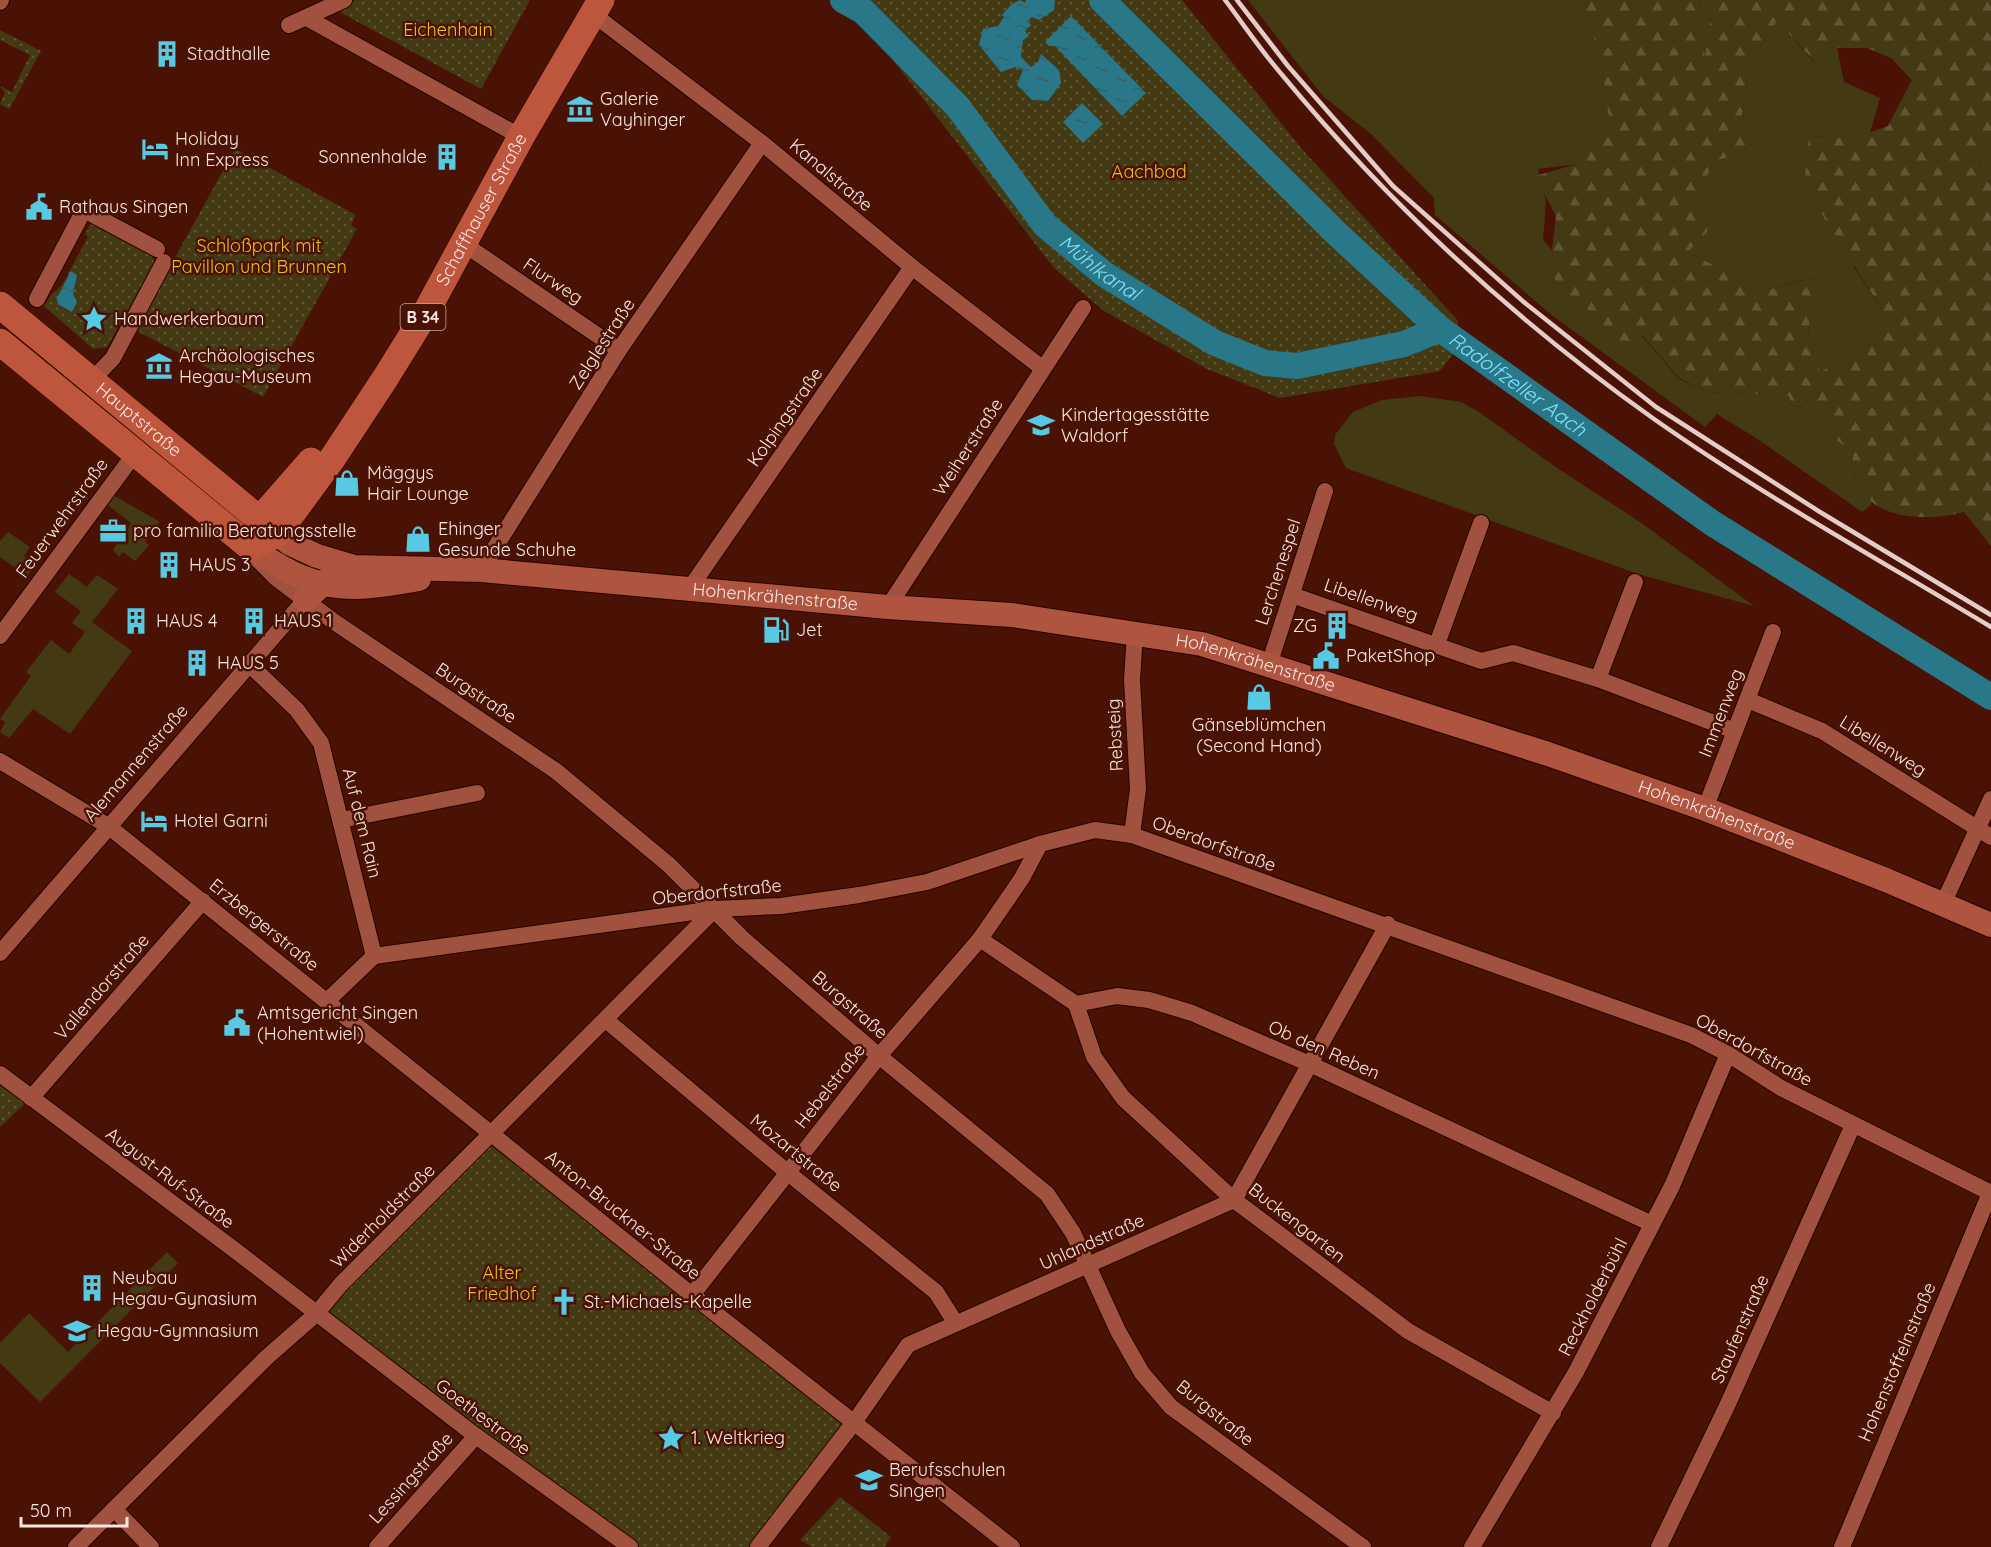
<svg xmlns="http://www.w3.org/2000/svg" width="1991" height="1547" font-family="Quicksand,sans-serif">
	<style>
		.green { fill: #433a14 }
		.forest { fill: url(#forest-firs); fill-rule: evenodd }
		.park { fill: url(#park-dots) }
		.water { fill: url(#water-ripples) }
		.lines { fill: none; stroke-linecap: round; stroke-linejoin: round }
		.river { stroke: #297889; stroke-width: 26 }
		.minor-casing { stroke: #270300; stroke-width: 18 }
		.secondary-casing { stroke: #270300; stroke-width: 26 }
		.primary-casing { stroke: #270300; stroke-width: 28 }
		.minor { stroke: #a1523f; stroke-width: 16 }
		.secondary { stroke: #af543e; stroke-width: 24 }
		.primary { stroke: #bd563d; stroke-width: 27 }
		.rail { stroke: #e4cdc8; stroke-width: 4.5 }
		.labels { text-anchor: middle; stroke-width: 5; stroke-linejoin: round; paint-order: stroke }
		.shield { fill: #4a1205; stroke: #c4a69f; stroke-width: 1.5 }
		.shield-label { font-size: 16px; font-weight: bold; fill: #f8e6e1 }
		.park-label { font-size: 18px; fill: #e5c221; stroke: #4a1205 }
		.poi-label { font-size: 18px; fill: #f8e6e1; stroke: #4a1205; text-anchor: start }
		.street-label { font-size: 18px; fill: #f8e6e1; stroke: #4a1205 }
		.water-label { font-size: 20px; font-style: italic; fill: #7fe1f8; stroke: #4a1205 }
	</style>
	<defs>
		<pattern id="forest-firs" width="22" height="20" patternUnits="userSpaceOnUse" patternTransform="scale(1.5)"><rect width="22" height="20" fill="#433a14"/><path d="M5 1l3.5 6h-7zM16 11l3.5 6h-7z" fill="#5f5636"/></pattern>
		<pattern id="park-dots" width="8" height="8" patternUnits="userSpaceOnUse" patternTransform="scale(1.5)"><rect width="8" height="8" fill="#433a14"/><path d="M2 2h.1M6 6h.1" fill="none" stroke="#5f5636" stroke-width="1.8" stroke-linecap="round"/></pattern>
		<pattern id="water-ripples" width="26" height="14" patternUnits="userSpaceOnUse" patternTransform="scale(1.5)"><rect width="26" height="14" fill="#297889"/><path d="M2 4q2-2 4 0t4 0M15 11q2-2 4 0t4 0" fill="none" stroke="#3a5e66"/></pattern>
	</defs>
	<rect width="100%" height="100%" fill="#4a1205"/>
	<g class="green">
		<path d="M 1248,0 L 1565,0 L 1589,15 L 1603,75 L 1611,127 L 1577,164 L 1538,169 L 1546,201 L 1543,240 L 1552,250 L 1554,277 L 1574,302 L 1592,312 L 1608,338 L 1641,335 L 1679,379 L 1707,392 L 1789,396 L 1791,405 L 1817,410 L 1833,438 L 1852,451 L 1854,476 L 1872,504 L 1862,512 L 1759,440 L 1717,414 L 1705,427 L 1553,316 L 1435,215 L 1434,198 L 1371,134 L 1323,96 Z"/>
		<path d="M 1699,0 L 1713,0 L 1705,61 Z"/>
		<path d="M 1777,21 L 1815,63 L 1837,48 L 1844,82 L 1880,98 L 1870,133 L 1855,138 L 1809,136 L 1854,267 L 1889,321 L 1820,374 L 1808,333 L 1814,277 L 1764,291 L 1688,252 L 1708,231 L 1698,193 L 1715,161 L 1746,152 L 1742,114 L 1749,64 Z"/>
		<path d="M 1976,148 L 1991,148 L 1991,185 L 1983,176 Z"/>
		<path d="M 1420,396 L 1461,402 L 1479,412 L 1557,468 L 1640,522 L 1754,606 L 1638,574 L 1346,468 L 1334,444 L 1335,435 L 1353,412 L 1382,400 Z"/>
		<path d="M 111,494 L 160,522 L 145,542 L 149,545 L 135,561 L 123,552 L 119,557 L 113,550 L 118,542 L 121,544 L 131,523 L 104,502 Z"/>
		<path d="M 8,532 L 30,547 L 24,556 L 36,564 L 27,576 L 0,557 L 0,541 Z"/>
		<path d="M 69,574 L 87,587 L 97,575 L 118,589 L 92,622 L 132,651 L 70,734 L 33,709 L 9,738 L 0,732 L 5,722 L 0,719 L 31,676 L 26,672 L 51,640 L 69,654 L 85,632 L 72,623 L 81,611 L 55,592 Z"/>
		<path d="M 167,1252 L 178,1263 L 40,1402 L 0,1363 L 0,1343 L 29,1313 L 68,1352 Z"/>
	</g>
	<path class="forest" d="M 1565,0 L 1699,0 L 1705,58 L 1713,0 L 1991,0 L 1991,148 L 1976,148 L 1983,176 L 1991,185 L 1991,546 L 1964,512 C 1927,522 1865,521 1854,474 C 1852,467 1853,458 1852,451 L 1833,438 L 1817,410 L 1791,405 L 1789,396 L 1707,392 L 1679,378 L 1642,335 L 1623,347 L 1608,338 L 1592,312 L 1574,302 L 1553,277 L 1552,250 L 1556,216 L 1535,176 L 1577,164 L 1610,127 L 1603,75 L 1589,15 ZM 1777,21 L 1816,63 L 1837,48 L 1867,48 L 1891,58 L 1912,80 L 1888,126 L 1855,138 L 1809,136 L 1805,177 L 1823,216 L 1889,321 L 1820,373 L 1808,333 L 1815,277 L 1764,291 L 1688,252 L 1708,231 L 1698,193 L 1715,161 L 1746,152 L 1742,114 L 1749,64 Z"/>
	<g class="park">
		<path d="M 356,0 L 530,0 L 481,89 L 336,10 Z"/>
		<path d="M 861,0 L 1182,0 L 1301,148 L 1458,321 L 1457,349 L 1440,371 L 1280,398 L 1207,369 L 1104,311 L 1054,268 L 854,10 Z"/>
		<path d="M 0,30 L 41,51 L 9,109 L 0,104 L 5,93 L 0,86 L 12,92 L 30,55 L 0,40 Z"/>
		<path d="M 235,149 L 356,215 L 351,225 L 357,229 L 263,397 L 135,330 Z"/>
		<path d="M 93,220 L 151,251 L 154,263 L 107,347 L 93,349 L 44,306 L 51,295 L 62,285 L 88,237 L 85,234 Z"/>
		<path d="M 0,1074 L 31,1098 L 0,1127 Z"/>
		<path d="M 492,1135 L 855,1421 L 752,1547 L 630,1547 L 316,1314 Z"/>
		<path d="M 840,1497 L 891,1537 L 884,1547 L 812,1547 L 800,1540 Z"/>
	</g>
	<g class="water">
		<path d="M 1020,0 L 1025,3 L 1026,0 L 1055,0 L 1054,10 L 1039,20 L 1032,17 L 1027,21 L 1031,25 L 1025,31 L 1029,36 L 1023,40 L 1021,57 L 1031,67 L 1038,62 L 1041,54 L 1059,70 L 1061,83 L 1048,101 L 1032,100 L 1017,85 L 1023,70 L 1015,67 L 1001,72 L 979,45 L 983,29 L 998,26 L 1004,17 L 1002,15 L 1011,5 Z"/>
		<path d="M 1071,16 L 1146,93 L 1122,116 L 1055,46 L 1049,46 L 1045,42 Z"/>
		<path d="M 1082,103 L 1103,124 L 1083,143 L 1063,122 Z"/>
		<path d="M 71,271 L 77,275 L 73,294 L 77,302 L 72,312 L 58,304 L 57,298 Z"/>
	</g>
	<g class="lines">
		<g class="river">
			<path id="s1" d="M 843,0 L 863,11 L 958,107 L 1045,225 L 1104,274 L 1215,343 L 1265,363 L 1297,366 L 1404,344 L 1440,329"/>
			<path id="s2" d="M 1102,0 L 1335,232 L 1440,329 L 1712,523 L 1991,697"/>
		</g>
		<defs>
			<g id="minor">
				<path d="M 0,2 L 1,0"/>
				<path d="M 593,14 L 762,143 L 912,267 L 1042,368"/>
				<path d="M 307,18 L 521,137"/>
				<path d="M 289,25 L 344,0"/>
				<path d="M 464,244 L 619,350"/>
				<path d="M 37,299 L 84,210 L 157,249"/>
				<path d="M 91,381 L 113,358 L 164,262"/>
				<path d="M 258,560 L 276,578 L 333,621 L 556,771 L 669,865 L 742,938 L 879,1056 L 1047,1194 L 1073,1233 L 1118,1331 L 1142,1373 L 1171,1407 L 1363,1547"/>
				<path d="M 481,570 L 619,350 L 762,143"/>
				<path d="M 690,588 L 912,267"/>
				<path d="M 1292,595 L 1481,661 L 1513,653 L 1598,679 L 1735,731"/>
				<path d="M 888,607 L 1083,308"/>
				<path d="M 0,636 L 136,452"/>
				<path d="M 1437,644 L 1481,523"/>
				<path d="M 248,663 L 297,710 L 321,743 L 374,956 L 327,1001"/>
				<path d="M 1269,665 L 1325,491"/>
				<path d="M 1598,679 L 1635,582"/>
				<path d="M 1748,700 L 1822,731 L 1991,837"/>
				<path d="M 0,761 L 108,826 L 692,1295 L 1012,1547"/>
				<path d="M 1705,809 L 1773,632"/>
				<path d="M 341,820 L 477,793"/>
				<path d="M 1132,835 L 1138,789 L 1132,680 L 1135,632"/>
				<path d="M 1943,904 L 1991,799"/>
				<path d="M 980,939 L 1076,1004 L 1117,996 L 1149,1000 L 1192,1013 L 1312,1065 L 1652,1224"/>
				<path d="M 0,953 L 305,600"/>
				<path d="M 374,956 L 715,909 L 781,906 L 859,895 L 927,882 L 1040,844 L 1095,830 L 1132,835 L 1691,1035 L 1728,1054 L 1781,1088 L 1991,1193"/>
				<path d="M 1076,1004 L 1094,1057 L 1123,1098 L 1234,1200 L 1408,1331 L 1553,1413"/>
				<path d="M 606,1020 L 787,1172 L 936,1292 L 955,1322"/>
				<path d="M 0,1074 L 236,1251 L 476,1436 L 630,1547"/>
				<path d="M 31,1098 L 203,901"/>
				<path d="M 692,1295 L 879,1056 L 980,939 L 1022,878 L 1040,844"/>
				<path d="M 114,1509 L 151,1547"/>
				<path d="M 76,1547 L 266,1358 L 316,1314 L 341,1284 L 715,909"/>
				<path d="M 377,1547 L 476,1436"/>
				<path d="M 758,1547 L 855,1421 L 908,1345 L 1234,1200 L 1388,924"/>
				<path d="M 1472,1547 L 1576,1372 L 1672,1186 L 1728,1054"/>
				<path d="M 1659,1547 L 1727,1406 L 1853,1125"/>
				<path d="M 1842,1547 L 1990,1193"/>
			</g>
			<g id="secondary">
				<path id="s3" d="M 277,534 L 289,543 L 317,556 L 354,567 L 481,570 L 888,607 L 1012,615 L 1202,644 L 1548,754 L 1705,809 L 1886,880 L 1991,925"/>
				<path d="M 250,547 C 314,592 344,593 419,579"/>
				<path d="M 305,600 L 332,576"/>
			</g>
			<g id="primary">
				<path id="s4" d="M 0,305 L 277,534"/>
				<path d="M 0,342 L 250,547"/>
				<path d="M 255,534 L 260,519 L 311,461"/>
				<path id="s5" d="M 250,547 L 277,534 L 332,459 L 386,377 L 425,314 L 521,137 L 601,0"/>
			</g>
		</defs>
		<use href="#minor" class="minor-casing"/>
		<use href="#secondary" class="secondary-casing"/>
		<use href="#primary" class="primary-casing"/>
		<use href="#minor" class="minor"/>
		<use href="#secondary" class="secondary"/>
		<use href="#primary" class="primary"/>
		<g class="rail">
			<path d="M 1225,0 C 1244,25 1262,52 1283,76 C 1390,205 1517,322 1654,419 C 1762,495 1878,559 1991,627"/>
			<path d="M 1237,0 L 1288,66 L 1393,186 L 1525,303 L 1656,407 L 1820,512 L 1991,615"/>
		</g>
	</g>
	<defs>
		<symbol id="building-bare" viewBox="-9 -9 18 18"><path d="M-4-6H4V6H1V3H-1V6H-4ZM-2.5-4.3h1.7v1.8h-1.7ZM.8-4.3h1.7v1.8H.8ZM-2.5-1h1.7V.8h-1.7ZM.8-1h1.7V.8H.8Z" fill="#57c9e3" stroke="#4a1205" stroke-width="2.5" paint-order="stroke"/></symbol>
		<symbol id="museum-bare" viewBox="-9 -9 18 18"><path d="M0-6L6-3V-2H-6V-3ZM-5-1h2V3h-2ZM-1-1h2V3h-2ZM3-1h2V3H3ZM-6 4H6V6H-6Z" fill="#57c9e3" stroke="#4a1205" stroke-width="2.5" paint-order="stroke"/></symbol>
		<symbol id="hotel-bare" viewBox="-9 -9 18 18"><path d="M-6-4.5h1.5V1H6V5H4.5V3h-9V5H-6ZM-4 0a1.8 1.8 0 1 1 3.6 0ZM.5 0V-2.5h3Q6-2.5 6 0Z" fill="#57c9e3" stroke="#4a1205" stroke-width="2.5" paint-order="stroke"/></symbol>
		<symbol id="civic-bare" viewBox="-9 -9 18 18"><path d="M-.6-6.5H3V-4.5H.6V-3L4-1V1h2V6H-6V1h2V-1L-.6-3ZM-1.2 2.5V6h2.4V2.5Z" fill="#57c9e3" stroke="#4a1205" stroke-width="2.5" paint-order="stroke"/></symbol>
		<symbol id="sight-bare" viewBox="-9 -9 18 18"><path d="M0-6L1.8-2.2L6-1.7L2.9 1.2L3.7 5.4L0 3.3L-3.7 5.4L-2.9 1.2L-6-1.7L-1.8-2.2Z" fill="#57c9e3" stroke="#4a1205" stroke-width="2.5" paint-order="stroke"/></symbol>
		<symbol id="school-bare" viewBox="-9 -9 18 18"><path d="M0-5L7-2L0 1L-7-2ZM-4 1L0 2.5L4 1V4Q0 6-4 4Z" fill="#57c9e3" stroke="#4a1205" stroke-width="2.5" paint-order="stroke"/></symbol>
		<symbol id="shop-bare" viewBox="-9 -9 18 18"><path d="M-5-2.5h2.3a2.7 3.5 0 0 1 5.4 0H5L5.5 6h-11ZM-1.5-2.5h3a1.5 2.3 0 0 0-3 0Z" fill="#57c9e3" stroke="#4a1205" stroke-width="2.5" paint-order="stroke"/></symbol>
		<symbol id="office-bare" viewBox="-9 -9 18 18"><path d="M-6-3h4V-5.5h4V-3h4V5H-6ZM-1-4.5V-3h2v-1.5ZM-6 0V1H6V0Z" fill="#57c9e3" stroke="#4a1205" stroke-width="2.5" paint-order="stroke"/></symbol>
		<symbol id="fuel-bare" viewBox="-9 -9 18 18"><path d="M-5.5-6h7V0h2V4h1.3V-2.5L3-4.5l.8-.8L6-3V5H2.5V1h-1V6h-7ZM-4.2-4.7v3.2H.2V-4.7Z" fill="#57c9e3" stroke="#4a1205" stroke-width="2.5" paint-order="stroke"/></symbol>
		<symbol id="church-bare" viewBox="-9 -9 18 18"><path d="M-1.2-6h2.4v3.5h3.3v2.4h-3.3V6h-2.4V-.1h-3.3v-2.4h3.3Z" fill="#57c9e3" stroke="#4a1205" stroke-width="2.5" paint-order="stroke"/></symbol>
	</defs>
	<g fill-rule="evenodd">
		<use href="#building-bare" x="148" y="35" width="38" height="38"/>
		<use href="#museum-bare" x="561" y="90" width="38" height="38"/>
		<use href="#hotel-bare" x="136" y="130" width="38" height="38"/>
		<use href="#building-bare" x="428" y="138" width="38" height="38"/>
		<use href="#civic-bare" x="20" y="188" width="38" height="38"/>
		<use href="#sight-bare" x="75" y="300" width="38" height="38"/>
		<use href="#museum-bare" x="140" y="347" width="38" height="38"/>
		<use href="#school-bare" x="1022" y="406" width="38" height="38"/>
		<use href="#shop-bare" x="328" y="464" width="38" height="38"/>
		<use href="#office-bare" x="94" y="512" width="38" height="38"/>
		<use href="#shop-bare" x="399" y="520" width="38" height="38"/>
		<use href="#building-bare" x="150" y="546" width="38" height="38"/>
		<use href="#building-bare" x="117" y="602" width="38" height="38"/>
		<use href="#building-bare" x="235" y="602" width="38" height="38"/>
		<use href="#building-bare" x="1318" y="607" width="38" height="38"/>
		<use href="#fuel-bare" x="757" y="611" width="38" height="38"/>
		<use href="#civic-bare" x="1307" y="637" width="38" height="38"/>
		<use href="#building-bare" x="178" y="644" width="38" height="38"/>
		<use href="#shop-bare" x="1240" y="678" width="38" height="38"/>
		<use href="#hotel-bare" x="135" y="802" width="38" height="38"/>
		<use href="#civic-bare" x="218" y="1004" width="38" height="38"/>
		<use href="#building-bare" x="73" y="1269" width="38" height="38"/>
		<use href="#church-bare" x="545" y="1283" width="38" height="38"/>
		<use href="#school-bare" x="58" y="1312" width="38" height="38"/>
		<use href="#sight-bare" x="652" y="1419" width="38" height="38"/>
		<use href="#school-bare" x="850" y="1461" width="38" height="38"/>
	</g>
	<g class="labels">
		<rect class="shield" x="400.5" y="304" width="45" height="26" rx="4.5"/>
		<g class="shield-label">
			<text x="423" y="323">B 34</text>
		</g>
		<g class="park-label">
			<text x="448" y="36">Eichenhain</text>
			<text x="1149" y="178">Aachbad</text>
			<text x="259" y="252">Schloßpark mit<tspan x="259" dy="21">Pavillon und Brunnen</tspan></text>
			<text x="502" y="1279">Alter<tspan x="502" dy="21">Friedhof</tspan></text>
		</g>
		<g class="poi-label">
			<text x="187" y="60">Stadthalle</text>
			<text x="600" y="105">Galerie<tspan x="600" dy="21">Vayhinger</tspan></text>
			<text x="175" y="145">Holiday<tspan x="175" dy="21">Inn Express</tspan></text>
			<text x="427" y="163" text-anchor="end">Sonnenhalde</text>
			<text x="59" y="213">Rathaus Singen</text>
			<text x="114" y="325">Handwerkerbaum</text>
			<text x="179" y="362">Archäologisches<tspan x="179" dy="21">Hegau-Museum</tspan></text>
			<text x="1061" y="421">Kindertagesstätte<tspan x="1061" dy="21">Waldorf</tspan></text>
			<text x="367" y="479">Mäggys<tspan x="367" dy="21">Hair Lounge</tspan></text>
			<text x="438" y="535">Ehinger<tspan x="438" dy="21">Gesunde Schuhe</tspan></text>
			<text x="133" y="537">pro familia Beratungsstelle</text>
			<text x="189" y="571">HAUS 3</text>
			<text x="156" y="627">HAUS 4</text>
			<text x="274" y="627">HAUS 1</text>
			<text x="1317" y="632" text-anchor="end">ZG</text>
			<text x="796" y="636">Jet</text>
			<text x="1346" y="662">PaketShop</text>
			<text x="217" y="669">HAUS 5</text>
			<text x="1259" y="731" text-anchor="middle">Gänseblümchen<tspan x="1259" dy="21">(Second Hand)</tspan></text>
			<text x="174" y="827">Hotel Garni</text>
			<text x="257" y="1019">Amtsgericht Singen<tspan x="257" dy="21">(Hohentwiel)</tspan></text>
			<text x="112" y="1284">Neubau<tspan x="112" dy="21">Hegau-Gynasium</tspan></text>
			<text x="584" y="1308">St.-Michaels-Kapelle</text>
			<text x="97" y="1337">Hegau-Gymnasium</text>
			<text x="691" y="1444">1. Weltkrieg</text>
			<text x="889" y="1476">Berufsschulen<tspan x="889" dy="21">Singen</tspan></text>
		</g>
		<g class="street-label">
			<text transform="translate(831 175) rotate(40)" y="6">Kanalstraße</text>
			<text dy="6" stroke="none"><textPath href="#s5" startOffset="414">Schaffhauser Straße</textPath></text>
			<text transform="translate(553 281) rotate(34)" y="6">Flurweg</text>
			<text transform="translate(602 344) rotate(-57)" y="6">Zelglestraße</text>
			<text transform="translate(785 417) rotate(-55)" y="6">Kolpingstraße</text>
			<text dy="6" stroke="none"><textPath href="#s4" startOffset="180">Hauptstraße</textPath></text>
			<text transform="translate(968 447) rotate(-57)" y="6">Weiherstraße</text>
			<text transform="translate(62 518) rotate(-54)" y="6">Feuerwehrstraße</text>
			<text transform="translate(1278 572) rotate(-72)" y="6">Lerchenespel</text>
			<text dy="6" stroke="none"><textPath href="#s3" startOffset="507">Hohenkrähenstraße</textPath></text>
			<text transform="translate(1371 600) rotate(19)" y="6">Libellenweg</text>
			<text dy="6" stroke="none"><textPath href="#s3" startOffset="993">Hohenkrähenstraße</textPath></text>
			<text transform="translate(476 693) rotate(34)" y="6">Burgstraße</text>
			<text transform="translate(1721 713) rotate(-69)" y="6">Immenweg</text>
			<text transform="translate(1115 735) rotate(-93)" y="6">Rebsteig</text>
			<text transform="translate(1883 746) rotate(32)" y="6">Libellenweg</text>
			<text transform="translate(136 763) rotate(-49)" y="6">Alemannenstraße</text>
			<text dy="6" stroke="none"><textPath href="#s3" startOffset="1479">Hohenkrähenstraße</textPath></text>
			<text transform="translate(362 823) rotate(76)" y="6">Auf dem Rain</text>
			<text transform="translate(1214 844) rotate(20)" y="6">Oberdorfstraße</text>
			<text transform="translate(717 892) rotate(-6)" y="6">Oberdorfstraße</text>
			<text transform="translate(264 925) rotate(39)" y="6">Erzbergerstraße</text>
			<text transform="translate(102 987) rotate(-49)" y="6">Vallendorstraße</text>
			<text transform="translate(850 1005) rotate(41)" y="6">Burgstraße</text>
			<text transform="translate(1324 1050) rotate(24)" y="6">Ob den Reben</text>
			<text transform="translate(1754 1050) rotate(29)" y="6">Oberdorfstraße</text>
			<text transform="translate(830 1086) rotate(-52)" y="6">Hebelstraße</text>
			<text transform="translate(796 1153) rotate(39)" y="6">Mozartstraße</text>
			<text transform="translate(170 1178) rotate(37)" y="6">August-Ruf-Straße</text>
			<text transform="translate(623 1215) rotate(39)" y="6">Anton-Bruckner-Straße</text>
			<text transform="translate(383 1216) rotate(-45)" y="6">Widerholdstraße</text>
			<text transform="translate(1297 1223) rotate(38)" y="6">Buckengarten</text>
			<text transform="translate(1092 1242) rotate(-24)" y="6">Uhlandstraße</text>
			<text transform="translate(1593 1297) rotate(-63)" y="6">Reckholderbühl</text>
			<text transform="translate(1740 1329) rotate(-66)" y="6">Staufenstraße</text>
			<text transform="translate(1897 1362) rotate(-67)" y="6">Hohenstoffelnstraße</text>
			<text transform="translate(1215 1413) rotate(39)" y="6">Burgstraße</text>
			<text transform="translate(483 1417) rotate(37)" y="6">Goethestraße</text>
			<text transform="translate(411 1478) rotate(-48)" y="6">Lessingstraße</text>
		</g>
		<g class="water-label">
			<text dy="7" stroke="none"><textPath href="#s1" startOffset="374">Mühlkanal</textPath></text>
			<text dy="7" stroke="none"><textPath href="#s2" startOffset="567">Radolfzeller Aach</textPath></text>
		</g>
	</g>
	<path d="M21 1517v9h106v-9" fill="none" stroke="#f8e6e1" stroke-width="3"/>
	<text x="30" y="1517" font-size="18" fill="#f8e6e1" stroke="#4a1205" stroke-width="4.5" paint-order="stroke">50 m</text>
</svg>
